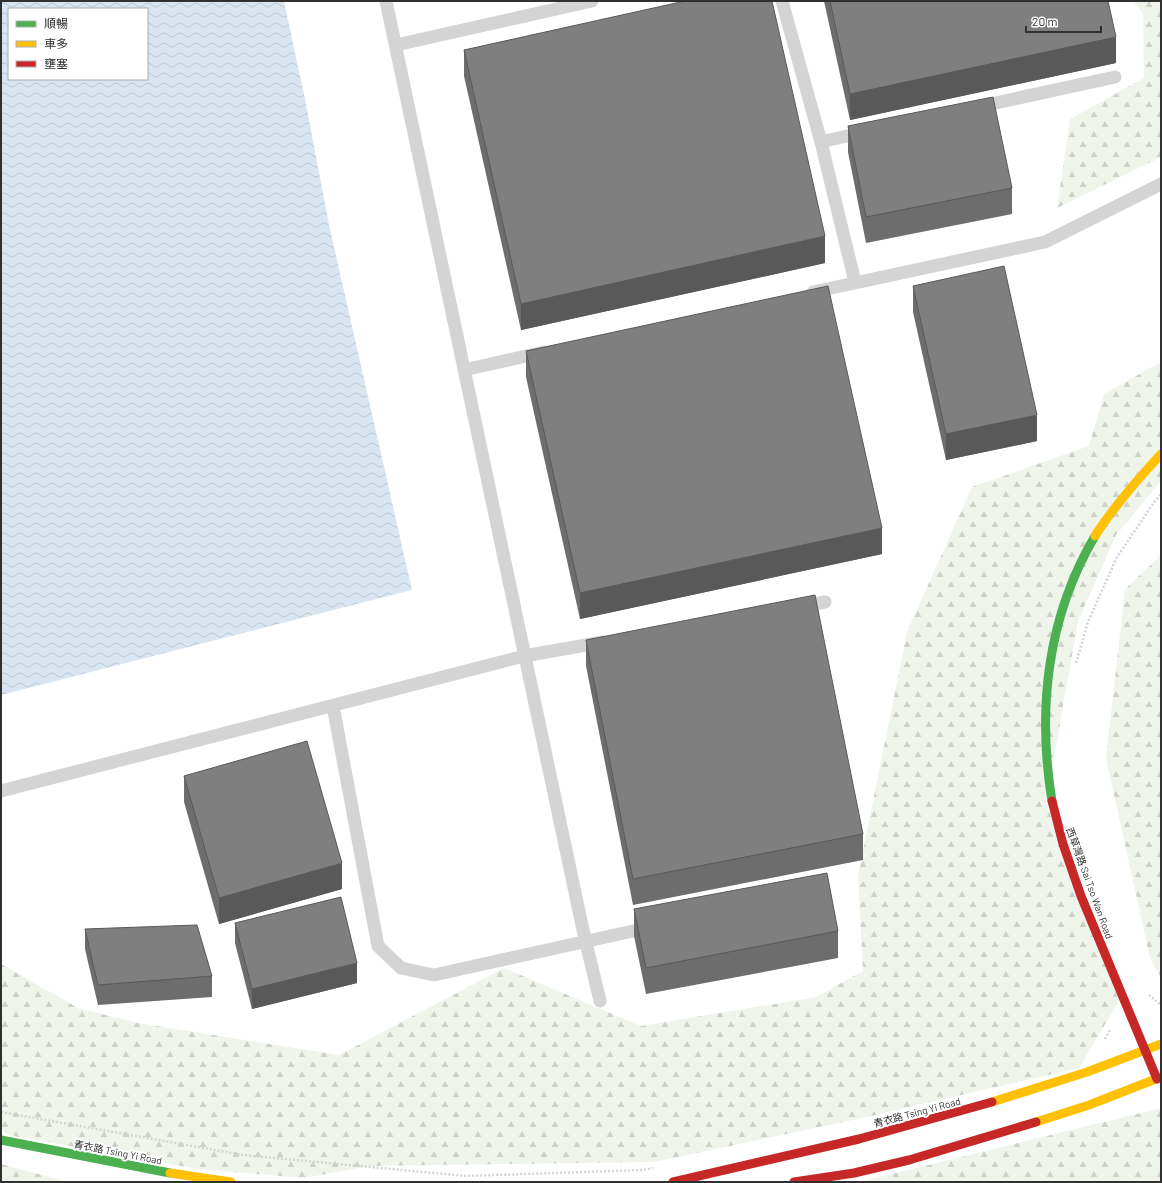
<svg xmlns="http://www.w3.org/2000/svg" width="1162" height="1183" font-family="Barlow,'Noto Sans TC',sans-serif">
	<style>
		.forest { fill: url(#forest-firs) }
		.water { fill: url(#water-waves); fill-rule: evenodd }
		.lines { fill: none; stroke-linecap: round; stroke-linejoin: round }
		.path { stroke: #d4d4d4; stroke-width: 2.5; stroke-dasharray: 2 2; stroke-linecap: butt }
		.lane { stroke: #d4d4d4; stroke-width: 13 }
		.fast { stroke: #4caf50; stroke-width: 9 }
		.slow { stroke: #ffc107; stroke-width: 9 }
		.jam { stroke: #c62828; stroke-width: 9 }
		.wall { fill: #6d6d6d }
		.shaded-wall { fill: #595959 }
		.building { fill: #7f7f7f; stroke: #595959 }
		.labels { text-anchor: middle; stroke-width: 4; stroke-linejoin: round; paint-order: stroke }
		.street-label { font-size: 10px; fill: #303030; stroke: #fff }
	</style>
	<defs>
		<pattern id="forest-firs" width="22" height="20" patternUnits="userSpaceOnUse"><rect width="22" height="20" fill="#f0f5ec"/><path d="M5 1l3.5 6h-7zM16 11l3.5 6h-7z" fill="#ced2cb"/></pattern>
		<pattern id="water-waves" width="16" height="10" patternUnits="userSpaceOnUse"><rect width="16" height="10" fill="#d9e6f2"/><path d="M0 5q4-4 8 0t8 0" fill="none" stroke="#bbc6d0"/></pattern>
	</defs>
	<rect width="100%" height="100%" fill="#fff"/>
	<g class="forest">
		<path d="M 1133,1 L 1161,1 L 1161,157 L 1057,208 L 1070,119 L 1144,78 L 1143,13 Z"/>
		<path d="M 1161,362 L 1161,481 L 1116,535 L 1078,621 L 1046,803 L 1119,1001 L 1079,1068 L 862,1118 L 655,1162 L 370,1166 L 304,1178 L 198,1169 L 8,1135 L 1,1128 L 1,964 L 78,1008 L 138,1023 L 339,1055 L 504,968 L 641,1026 L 816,997 L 863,971 L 858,876 L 907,632 L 972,487 L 1089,446 L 1104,394 Z"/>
		<path d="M 1161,555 L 1161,978 L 1150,958 L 1106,758 L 1125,589 Z"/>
		<path d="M 1161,1108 L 1161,1182 L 859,1182 Z"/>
		<path d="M 1,1164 L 69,1182 L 1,1182 Z"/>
	</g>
	<path class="water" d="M 1,1 L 284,1 L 306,104 L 329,225 L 412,590 L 1,695 ZM 9,9 L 147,9 L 147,79 L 9,79 Z"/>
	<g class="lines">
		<g class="path">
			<path d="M 1076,663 L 1088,622 L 1117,557 L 1155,501 L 1161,494"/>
			<path d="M 1149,995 L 1161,1005"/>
			<path d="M 1105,1039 L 1110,1030"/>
			<path d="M 1,1112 L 243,1155 L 466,1176 L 643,1170 L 653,1168"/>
		</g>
		<g class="lane">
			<path d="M 386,1 L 583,930 L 600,1001"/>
			<path d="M 782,1 L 821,142 L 855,282"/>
			<path d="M 396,45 L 592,1"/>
			<path d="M 977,107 L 1115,77"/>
			<path d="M 821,142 L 864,132"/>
			<path d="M 813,292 L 1045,242 L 1161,184"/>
			<path d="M 464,370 L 544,352"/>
			<path d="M 799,607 L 825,602"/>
			<path d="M 333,706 L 378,946 L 401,968 L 434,975 L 651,927"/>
			<path d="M 1,791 L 524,656 L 603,642"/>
		</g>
		<g class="fast">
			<path d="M 1052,801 C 1037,710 1047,617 1095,536"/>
			<path d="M 1,1140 L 170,1173"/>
		</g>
		<g class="slow">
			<path d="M 1095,536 C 1114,506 1137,480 1161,454"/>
			<path d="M 992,1102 L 1087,1072 L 1161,1044"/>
			<path d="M 1036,1122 L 1089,1105 L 1161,1077"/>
			<path d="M 170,1173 L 231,1182"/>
		</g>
		<g class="jam">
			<path d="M 1052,801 L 1063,844 L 1081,896 L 1157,1079"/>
			<path d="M 673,1182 L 859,1139 L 992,1102"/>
			<path d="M 794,1182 L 854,1173 L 909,1160 L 1036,1122"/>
		</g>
	</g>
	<g class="wall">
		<path d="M 824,1 L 1108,1 L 1116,63 L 850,120 Z"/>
		<path d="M 464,50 L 825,263 L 521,330 L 464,76 Z"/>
		<path d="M 848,126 L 1012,188 L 1012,214 L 866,243 L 848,152 Z"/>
		<path d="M 913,286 L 1037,441 L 946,460 L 913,312 Z"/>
		<path d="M 526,351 L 882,554 L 580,619 L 526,377 Z"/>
		<path d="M 586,640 L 863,834 L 863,860 L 633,905 L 586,666 Z"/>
		<path d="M 184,776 L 342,889 L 219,924 L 184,802 Z"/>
		<path d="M 634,909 L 838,931 L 838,958 L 646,994 L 634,936 Z"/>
		<path d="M 235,923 L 357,983 L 252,1009 L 235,943 Z"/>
		<path d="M 85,929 L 212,976 L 212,997 L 98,1005 L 85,949 Z"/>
	</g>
	<g class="shaded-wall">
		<path d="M 1116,37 L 1116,63 L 850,120 L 850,94 Z"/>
		<path d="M 825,236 L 825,263 L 521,330 L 521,304 Z"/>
		<path d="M 1037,415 L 1037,441 L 946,460 L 946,434 Z"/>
		<path d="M 882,528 L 882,554 L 580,619 L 580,593 Z"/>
		<path d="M 342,863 L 342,889 L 219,924 L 219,898 Z"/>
		<path d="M 357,963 L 357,983 L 252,1009 L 252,989 Z"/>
	</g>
	<g class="building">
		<path d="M 685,1 L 772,1 L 825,236 L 521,304 L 464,50 Z"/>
		<path d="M 830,1 L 1108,1 L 1116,37 L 850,94 Z"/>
		<path d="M 993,97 L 1012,188 L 866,217 L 848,126 Z"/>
		<path d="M 1004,266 L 1037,415 L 946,434 L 913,286 Z"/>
		<path d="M 828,286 L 882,528 L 580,593 L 526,351 Z"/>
		<path d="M 815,595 L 863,834 L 633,879 L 586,640 Z"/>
		<path d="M 307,741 L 342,863 L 219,898 L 184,776 Z"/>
		<path d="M 827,873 L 838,931 L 646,968 L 634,909 Z"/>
		<path d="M 341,897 L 357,963 L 252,989 L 235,923 Z"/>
		<path d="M 197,925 L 212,976 L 98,985 L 85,929 Z"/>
	</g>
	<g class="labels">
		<g class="street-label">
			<text transform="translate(1090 883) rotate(70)" y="4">西草灣路 Sai Tso Wan Road</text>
			<text transform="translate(917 1112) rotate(-15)" y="4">青衣路 Tsing Yi Road</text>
			<text transform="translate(118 1152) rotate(11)" y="4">青衣路 Tsing Yi Road</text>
		</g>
	</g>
	<rect width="1162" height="1183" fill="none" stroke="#303030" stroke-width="4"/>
	<rect x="8" y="8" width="140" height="72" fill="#ffffff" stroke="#acacac"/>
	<rect x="16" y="21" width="20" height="6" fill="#4caf50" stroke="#acacac"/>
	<text x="44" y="28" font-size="12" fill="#303030">順暢</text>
	<rect x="16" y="41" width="20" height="6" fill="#ffc107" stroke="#acacac"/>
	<text x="44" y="48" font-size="12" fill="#303030">車多</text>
	<rect x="16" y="61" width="20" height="6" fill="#c62828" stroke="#acacac"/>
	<text x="44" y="68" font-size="12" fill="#303030">壅塞</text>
	<path d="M1026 26v6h75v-6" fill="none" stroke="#303030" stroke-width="2"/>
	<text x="1032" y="26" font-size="12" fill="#303030" stroke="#ffffff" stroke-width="3" paint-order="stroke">20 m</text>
</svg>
